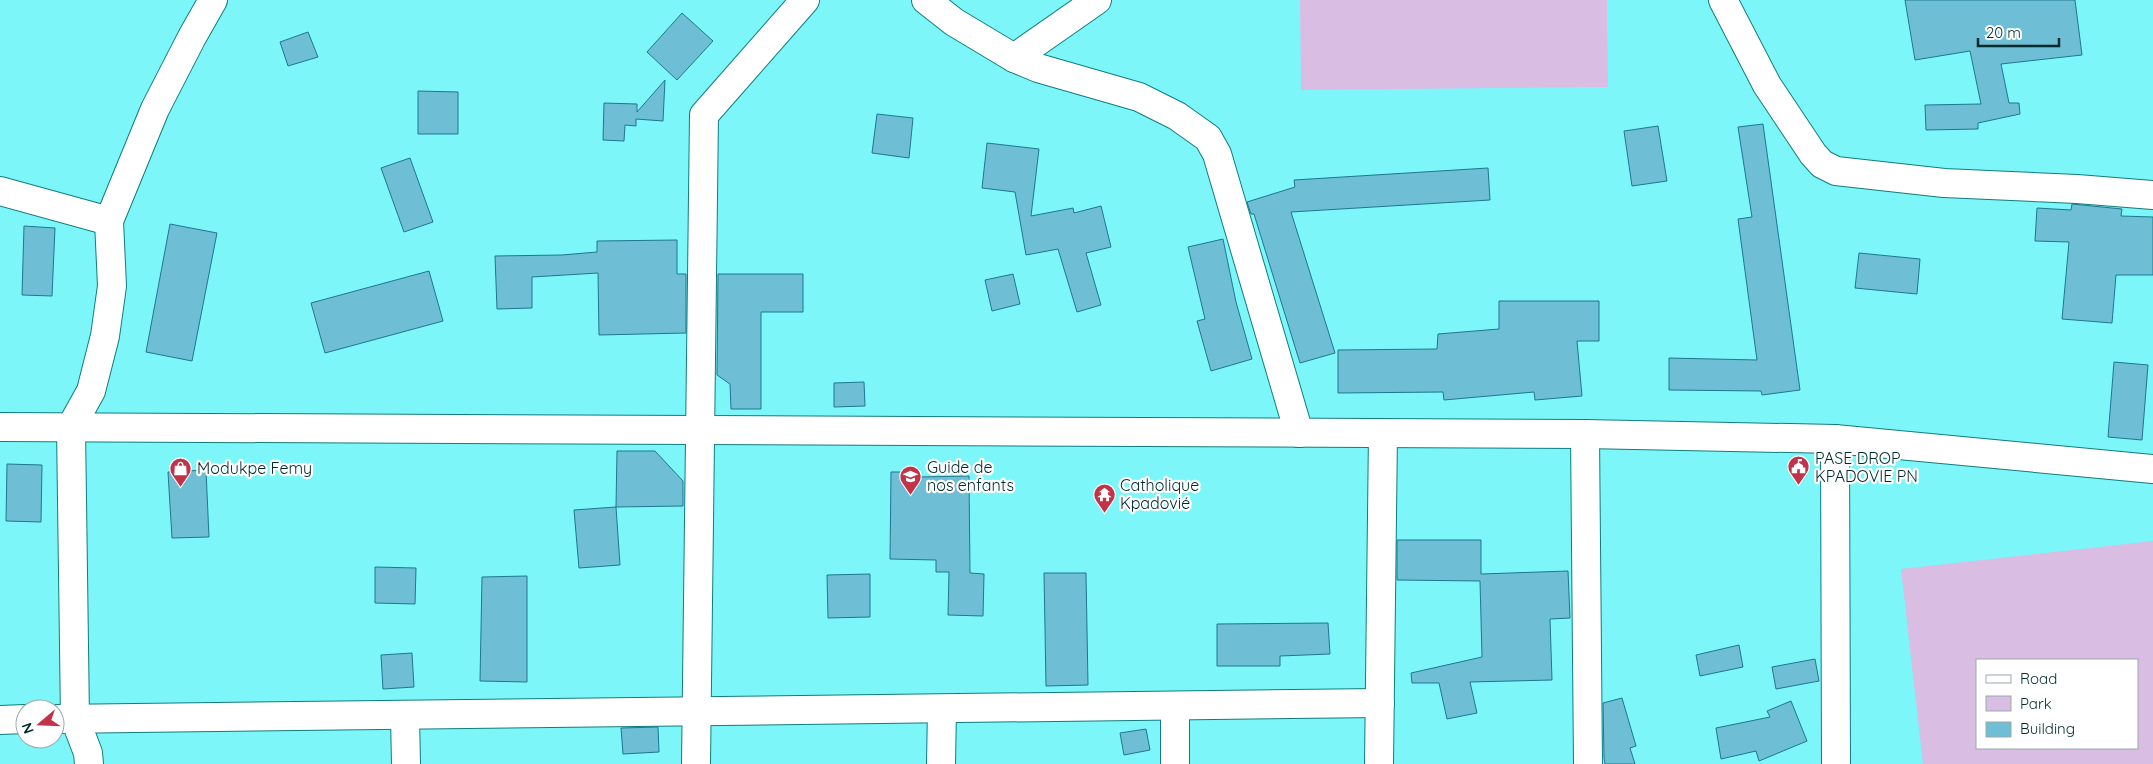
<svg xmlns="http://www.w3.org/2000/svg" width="2153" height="764" font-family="Quicksand,sans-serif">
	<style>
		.green { fill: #d9bde3; fill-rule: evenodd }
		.building { fill: #6ebed5; stroke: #1d788d }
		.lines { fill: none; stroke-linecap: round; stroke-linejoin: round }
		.minor-casing { stroke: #127c7e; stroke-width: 30 }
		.minor { stroke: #fff; stroke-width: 28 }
		.labels { text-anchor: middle; stroke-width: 4.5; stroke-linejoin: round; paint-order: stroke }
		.poi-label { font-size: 16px; fill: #012a2b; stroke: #fff; text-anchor: start }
	</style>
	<rect width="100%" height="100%" fill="#7df6f9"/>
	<g class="green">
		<path d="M 1300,0 L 1607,0 L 1608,87 L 1301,90 Z"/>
		<path d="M 2153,541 L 2153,764 L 1923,764 L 1901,569 ZM 1977,660 L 2137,660 L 2137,748 L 1977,748 Z"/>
	</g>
	<g class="building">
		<path d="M 1905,0 L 2075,0 L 2082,55 L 2001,64 L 2009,103 L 2019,103 L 2020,114 L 1978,123 L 1978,129 L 1926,130 L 1925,105 L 1981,104 L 1970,51 L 1915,60 Z"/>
		<path d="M 682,13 L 713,41 L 677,80 L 647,52 Z"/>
		<path d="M 308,32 L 318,57 L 288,66 L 280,42 Z"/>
		<path d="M 665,80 L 663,121 L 636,119 L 636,126 L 625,125 L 624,141 L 603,140 L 604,103 L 637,104 L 637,112 Z"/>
		<path d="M 418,91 L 458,92 L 458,134 L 418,134 Z"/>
		<path d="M 877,114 L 913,118 L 909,158 L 872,153 Z"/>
		<path d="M 1763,124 L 1800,390 L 1762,395 L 1761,391 L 1669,390 L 1669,358 L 1757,360 L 1738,219 L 1752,217 L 1738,127 Z"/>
		<path d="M 1658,126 L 1667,181 L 1632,186 L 1624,131 Z"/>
		<path d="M 987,143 L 1039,149 L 1031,216 L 1073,208 L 1074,213 L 1101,206 L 1111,247 L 1086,253 L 1101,305 L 1077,312 L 1058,249 L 1026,255 L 1015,192 L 982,188 Z"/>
		<path d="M 410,158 L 433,222 L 404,232 L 381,168 Z"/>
		<path d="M 1488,168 L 1490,200 L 1291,212 L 1335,353 L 1300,363 L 1254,214 L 1251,214 L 1247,202 L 1295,187 L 1294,180 Z"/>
		<path d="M 2072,204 L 2122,209 L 2121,216 L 2153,217 L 2153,275 L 2116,275 L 2112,323 L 2062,319 L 2069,242 L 2035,241 L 2037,208 L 2071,210 Z"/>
		<path d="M 170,224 L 217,233 L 192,361 L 146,352 Z"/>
		<path d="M 24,226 L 55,228 L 52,296 L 22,295 Z"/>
		<path d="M 1223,239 L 1236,302 L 1252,359 L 1211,371 L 1197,321 L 1205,319 L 1188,247 Z"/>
		<path d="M 677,240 L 677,274 L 686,274 L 686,333 L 599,335 L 598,273 L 532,277 L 532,308 L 497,309 L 495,256 L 562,255 L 597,252 L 597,241 Z"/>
		<path d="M 1859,253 L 1920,259 L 1917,294 L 1855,288 Z"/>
		<path d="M 429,271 L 443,321 L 325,353 L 311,303 Z"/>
		<path d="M 718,274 L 803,274 L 803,312 L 761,312 L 761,409 L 731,409 L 730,384 L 717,375 Z"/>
		<path d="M 1013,274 L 1020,304 L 992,311 L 985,280 Z"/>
		<path d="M 1499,301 L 1599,301 L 1599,341 L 1577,341 L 1582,396 L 1535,400 L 1534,392 L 1444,400 L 1443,392 L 1338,393 L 1338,350 L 1437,349 L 1438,334 L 1499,329 Z"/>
		<path d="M 2114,362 L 2148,365 L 2142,440 L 2108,437 Z"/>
		<path d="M 864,382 L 865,406 L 834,407 L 834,383 Z"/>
		<path d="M 617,451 L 655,451 L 683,481 L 683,506 L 616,507 Z"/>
		<path d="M 7,464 L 42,465 L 41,522 L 6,521 Z"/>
		<path d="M 206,470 L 209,537 L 172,538 L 168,472 Z"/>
		<path d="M 891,472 L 918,472 L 918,477 L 969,476 L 970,573 L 984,574 L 983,616 L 948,615 L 949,572 L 936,572 L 936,560 L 890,559 Z"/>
		<path d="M 616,507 L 620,565 L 579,568 L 574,510 Z"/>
		<path d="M 1397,540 L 1481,540 L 1481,574 L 1568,571 L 1570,618 L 1550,619 L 1552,680 L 1470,682 L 1477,713 L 1447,719 L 1439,683 L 1412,683 L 1411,673 L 1482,657 L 1480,581 L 1397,580 Z"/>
		<path d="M 375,567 L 416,568 L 415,604 L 375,603 Z"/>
		<path d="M 1044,573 L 1086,573 L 1088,685 L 1046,686 Z"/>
		<path d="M 870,574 L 870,617 L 828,618 L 827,575 Z"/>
		<path d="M 527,576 L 527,682 L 480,681 L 482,577 Z"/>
		<path d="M 1328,623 L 1330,654 L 1280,656 L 1280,666 L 1217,666 L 1217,624 Z"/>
		<path d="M 1739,645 L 1743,667 L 1700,676 L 1696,655 Z"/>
		<path d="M 412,653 L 414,687 L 383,689 L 381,655 Z"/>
		<path d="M 1815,659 L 1819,681 L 1776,689 L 1772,667 Z"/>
		<path d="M 1622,698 L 1636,746 L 1630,748 L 1635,764 L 1605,764 L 1604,758 L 1603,703 Z"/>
		<path d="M 1791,701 L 1807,741 L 1759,761 L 1756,751 L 1721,759 L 1716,728 L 1770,717 L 1767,711 Z"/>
		<path d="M 658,727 L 659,752 L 623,754 L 621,728 Z"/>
		<path d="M 1146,729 L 1150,750 L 1124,755 L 1120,733 Z"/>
	</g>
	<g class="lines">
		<defs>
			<g id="minor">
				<path d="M 926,0 L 954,22 L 1014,58 L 1038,68 L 1139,97 L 1177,116 L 1208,138 L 1217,154 L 1299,433"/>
				<path d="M 1723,0 L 1767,85 L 1813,154 L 1822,164 L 1836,171 L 1944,183 L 2077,189 L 2153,195"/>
				<path d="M 1014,58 L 1097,0"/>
				<path d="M 0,191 L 109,221"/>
				<path d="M 0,427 L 1585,434 L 1835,439 L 2153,469"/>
				<path d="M 1585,434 L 1588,764"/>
				<path d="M 1835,439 L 1836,764"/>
				<path d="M 405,716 L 406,764"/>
				<path d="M 55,719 L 1380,703"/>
				<path d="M 0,720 L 25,719"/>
				<path d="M 89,764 L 88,753 L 75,719 L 71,427 L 91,391 L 105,336 L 112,286 L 109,221 L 155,109 L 192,37 L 213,0"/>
				<path d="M 696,764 L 704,115 L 805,0"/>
				<path d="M 941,764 L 942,709"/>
				<path d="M 1175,764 L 1175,706"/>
				<path d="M 1379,764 L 1383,433"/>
			</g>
		</defs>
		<use href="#minor" class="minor-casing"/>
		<use href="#minor" class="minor"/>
	</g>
	<defs>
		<symbol id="civic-pin" viewBox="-11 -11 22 30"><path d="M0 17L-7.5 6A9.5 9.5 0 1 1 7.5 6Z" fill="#c23248" stroke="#fff"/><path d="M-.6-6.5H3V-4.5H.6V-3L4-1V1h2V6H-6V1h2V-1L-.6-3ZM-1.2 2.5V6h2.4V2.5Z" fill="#fff"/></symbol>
		<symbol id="shop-pin" viewBox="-11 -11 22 30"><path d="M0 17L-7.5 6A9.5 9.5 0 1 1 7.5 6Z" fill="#c23248" stroke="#fff"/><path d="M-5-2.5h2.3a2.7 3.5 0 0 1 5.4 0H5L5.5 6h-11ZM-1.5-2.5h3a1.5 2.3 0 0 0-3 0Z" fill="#fff"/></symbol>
		<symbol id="school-pin" viewBox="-11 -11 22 30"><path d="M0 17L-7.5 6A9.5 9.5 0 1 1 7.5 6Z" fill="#c23248" stroke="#fff"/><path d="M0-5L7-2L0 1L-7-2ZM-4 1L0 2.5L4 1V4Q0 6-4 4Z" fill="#fff"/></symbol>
		<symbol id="temple-pin" viewBox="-11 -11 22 30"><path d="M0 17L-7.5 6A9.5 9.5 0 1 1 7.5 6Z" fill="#c23248" stroke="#fff"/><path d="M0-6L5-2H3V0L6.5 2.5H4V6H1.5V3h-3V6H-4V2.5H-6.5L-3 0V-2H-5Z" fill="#fff"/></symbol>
	</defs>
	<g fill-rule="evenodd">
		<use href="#civic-pin" x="1786" y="454" width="25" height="34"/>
		<use href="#shop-pin" x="168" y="456" width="25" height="34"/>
		<use href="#school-pin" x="898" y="464" width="25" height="34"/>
		<use href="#temple-pin" x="1092" y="482" width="25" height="34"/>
	</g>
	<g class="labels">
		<g class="poi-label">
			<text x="1815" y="464">PASE DROP<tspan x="1815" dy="18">KPADOVIE PN</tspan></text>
			<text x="927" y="473">Guide de<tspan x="927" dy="18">nos enfants</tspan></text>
			<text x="197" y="474">Modukpe Femy</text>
			<text x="1120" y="491">Catholique<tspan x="1120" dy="18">Kpadovié</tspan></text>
		</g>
	</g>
	<rect x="1976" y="659" width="162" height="90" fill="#ffffff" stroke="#99aaaa"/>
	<rect x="1986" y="675" width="25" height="8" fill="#ffffff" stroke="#99aaaa"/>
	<text x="2020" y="684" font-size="15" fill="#012a2b">Road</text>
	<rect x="1986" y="696" width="25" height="15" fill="#d9bde3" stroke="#99aaaa"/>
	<text x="2020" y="709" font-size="15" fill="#012a2b">Park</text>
	<rect x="1986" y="722" width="25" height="15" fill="#6ebed5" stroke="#99aaaa"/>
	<text x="2020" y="734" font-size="15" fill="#012a2b">Building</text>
	<g transform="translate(40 724) rotate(251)"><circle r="24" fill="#ffffff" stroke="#99aaaa"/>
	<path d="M0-4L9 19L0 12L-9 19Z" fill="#c23248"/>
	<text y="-8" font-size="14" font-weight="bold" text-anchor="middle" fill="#012a2b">N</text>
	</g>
	<path d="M1978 38v8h81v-8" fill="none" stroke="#012a2b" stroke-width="2.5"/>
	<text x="1986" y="38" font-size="15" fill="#012a2b" stroke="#ffffff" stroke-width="4" paint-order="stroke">20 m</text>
</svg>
